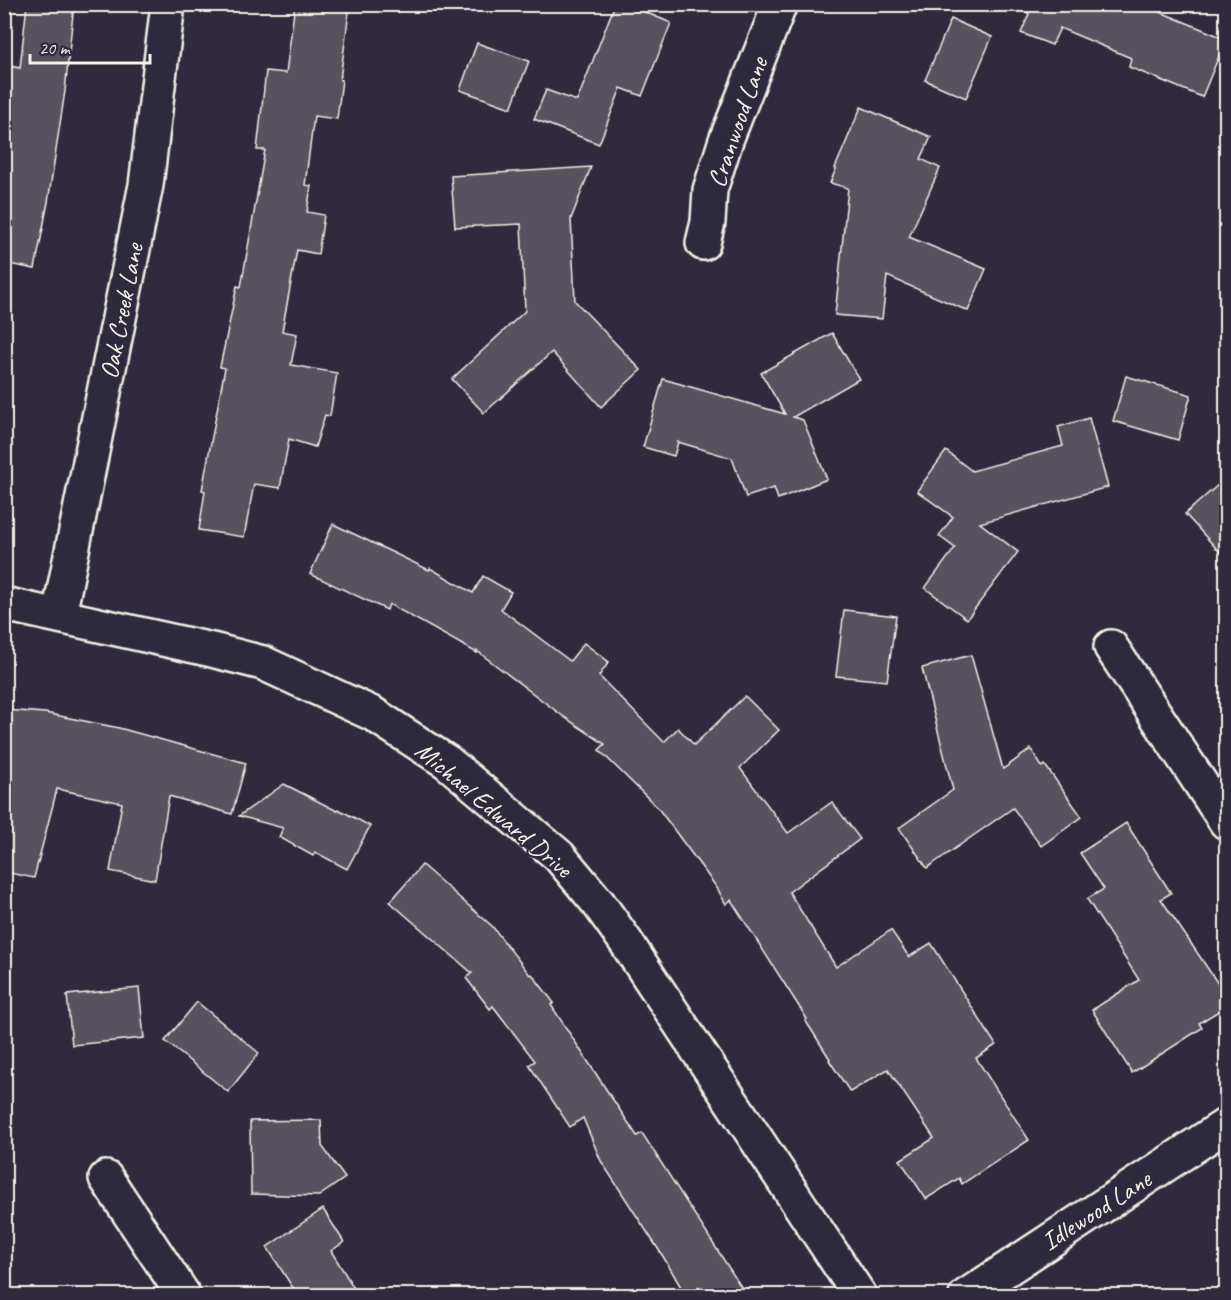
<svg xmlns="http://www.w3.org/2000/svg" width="1231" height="1300" font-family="Caveat,sans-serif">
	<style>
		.building { fill: #56525f; stroke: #f4f1e8; stroke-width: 1.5 }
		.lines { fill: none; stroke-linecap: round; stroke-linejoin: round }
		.minor-casing { stroke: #f4f1e8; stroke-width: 38 }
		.minor { stroke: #2f2a3d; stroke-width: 33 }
		.labels { text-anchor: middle; stroke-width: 4.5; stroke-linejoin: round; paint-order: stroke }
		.street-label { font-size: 26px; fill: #f4f1e8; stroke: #2f2a3d }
	</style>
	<rect width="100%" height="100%" fill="#2f2a3d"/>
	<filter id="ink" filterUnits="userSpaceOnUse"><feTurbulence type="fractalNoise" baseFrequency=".0167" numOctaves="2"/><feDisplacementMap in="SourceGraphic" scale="12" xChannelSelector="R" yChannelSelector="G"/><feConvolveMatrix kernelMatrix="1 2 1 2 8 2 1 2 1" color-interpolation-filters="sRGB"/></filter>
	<g filter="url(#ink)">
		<g class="building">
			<path d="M 27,4 L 74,4 L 65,91 L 48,202 L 35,269 L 4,263 L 4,65 L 20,68 Z"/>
			<path d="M 295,4 L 350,4 L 340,80 L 342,80 L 337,119 L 314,116 L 305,185 L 311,186 L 307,212 L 324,215 L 318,254 L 297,250 L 282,331 L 297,334 L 291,365 L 337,373 L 330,416 L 325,415 L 315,447 L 289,439 L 280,488 L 254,484 L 244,537 L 199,530 L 205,491 L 202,490 L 225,368 L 220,367 L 237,286 L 241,287 L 265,150 L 257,150 L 266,71 L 286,73 Z"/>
			<path d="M 615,4 L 626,4 L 671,23 L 642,96 L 621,88 L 599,144 L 534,119 L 546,90 L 577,101 Z"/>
			<path d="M 1006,4 L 1141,4 L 1226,39 L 1202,97 L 1129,67 L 1131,58 L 1060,28 L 1052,45 L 1021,33 L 1029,14 Z"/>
			<path d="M 951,19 L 992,37 L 966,98 L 925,80 Z"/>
			<path d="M 477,43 L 529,61 L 511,108 L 460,90 Z"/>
			<path d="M 861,107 L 931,137 L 921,159 L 940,168 L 909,237 L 986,269 L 968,311 L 887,276 L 882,319 L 835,315 L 848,188 L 830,183 L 836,169 L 835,168 Z"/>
			<path d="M 591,167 L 571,219 L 575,301 L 641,370 L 601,407 L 552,352 L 484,413 L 452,379 L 525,311 L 521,224 L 455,227 L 451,176 Z"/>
			<path d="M 832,333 L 859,379 L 793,417 L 803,420 L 827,479 L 778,499 L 774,488 L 746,497 L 732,458 L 678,442 L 674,456 L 643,447 L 663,379 L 785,414 L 761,373 Z"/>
			<path d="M 1126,376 L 1191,395 L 1178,440 L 1113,421 Z"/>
			<path d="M 1089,418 L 1108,487 L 980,523 L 1018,552 L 967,619 L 925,588 L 955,548 L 939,536 L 953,517 L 917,491 L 946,451 L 972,471 L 1063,446 L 1058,427 Z"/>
			<path d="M 1227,477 L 1227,560 L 1185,514 Z"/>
			<path d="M 333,524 L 429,570 L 430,568 L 473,593 L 483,576 L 511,592 L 501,609 L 570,661 L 584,643 L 609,662 L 599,676 L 664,742 L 678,728 L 694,745 L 745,696 L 779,730 L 740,768 L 788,833 L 832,802 L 860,839 L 789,892 L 836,967 L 891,930 L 909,957 L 931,943 L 996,1045 L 976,1058 L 1029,1140 L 962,1184 L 959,1178 L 926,1199 L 900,1160 L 934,1138 L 888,1069 L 850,1092 L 829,1060 L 830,1059 L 805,1020 L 807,1019 L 731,900 L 726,904 L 717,888 L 658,808 L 599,750 L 605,744 L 564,717 L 477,651 L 477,653 L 389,604 L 387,610 L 310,574 Z"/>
			<path d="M 844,610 L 896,616 L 887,681 L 836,676 Z"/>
			<path d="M 971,655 L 1003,769 L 1031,749 L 1042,767 L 1045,765 L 1082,817 L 1041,846 L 1013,808 L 927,868 L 899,828 L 953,790 L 922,668 Z"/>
			<path d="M 4,710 L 45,713 L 119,728 L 246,763 L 232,814 L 169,796 L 155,880 L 110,871 L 122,803 L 57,789 L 34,878 L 4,872 Z"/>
			<path d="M 284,784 L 337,811 L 338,809 L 370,826 L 347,869 L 315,852 L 313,856 L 279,837 L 283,828 L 239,816 Z"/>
			<path d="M 1126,823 L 1171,893 L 1161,899 L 1227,997 L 1227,1006 L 1199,1023 L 1202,1028 L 1132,1073 L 1092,1010 L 1139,980 L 1087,899 L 1104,889 L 1080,853 Z"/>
			<path d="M 422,865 L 492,926 L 530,975 L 532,974 L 554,1003 L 551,1005 L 602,1083 L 637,1136 L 642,1133 L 747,1296 L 686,1296 L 664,1258 L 601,1161 L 583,1118 L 570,1127 L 529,1065 L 535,1061 L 493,1006 L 490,1009 L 466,978 L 472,973 L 390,902 Z"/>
			<path d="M 139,988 L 144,1038 L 72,1045 L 67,995 Z"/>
			<path d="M 197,1002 L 259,1053 L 228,1092 L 165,1041 Z"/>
			<path d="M 321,1120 L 322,1146 L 345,1178 L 319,1196 L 251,1194 L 250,1121 Z"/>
			<path d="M 323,1209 L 344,1242 L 331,1251 L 359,1296 L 298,1296 L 267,1247 Z"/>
		</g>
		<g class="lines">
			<defs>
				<g id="minor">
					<path d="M 703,243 L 708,222 L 710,190 L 726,140 L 780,4"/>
					<path d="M 4,604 L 212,650 L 263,663 L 373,714 L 447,762 L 559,856 L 599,904 L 626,942 L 860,1296"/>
					<path d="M 59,615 L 146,185 L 168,4"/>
					<path d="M 1111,647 L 1226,822"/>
					<path d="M 106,1178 L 184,1296"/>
					<path d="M 966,1296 L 1226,1125"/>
				</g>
			</defs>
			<use href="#minor" class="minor-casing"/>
			<use href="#minor" class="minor"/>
		</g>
	</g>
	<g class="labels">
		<g class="street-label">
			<text transform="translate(737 122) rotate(-71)" y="9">Cranwood Lane</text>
			<text transform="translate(121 311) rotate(-79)" y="9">Oak Creek Lane</text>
			<text transform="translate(494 809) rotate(40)" y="9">Michael Edward Drive</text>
			<text transform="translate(1096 1210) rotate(-33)" y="9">Idlewood Lane</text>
		</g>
	</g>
	<rect width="1231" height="1300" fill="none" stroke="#2f2a3d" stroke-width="24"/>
	<rect x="12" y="12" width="1207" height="1276" fill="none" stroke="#f4f1e8" stroke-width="2" filter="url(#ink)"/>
	<path d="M30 54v9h120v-9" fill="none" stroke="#f4f1e8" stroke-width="3"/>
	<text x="39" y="54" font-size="18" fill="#f4f1e8" stroke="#2f2a3d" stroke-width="4.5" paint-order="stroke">20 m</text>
</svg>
